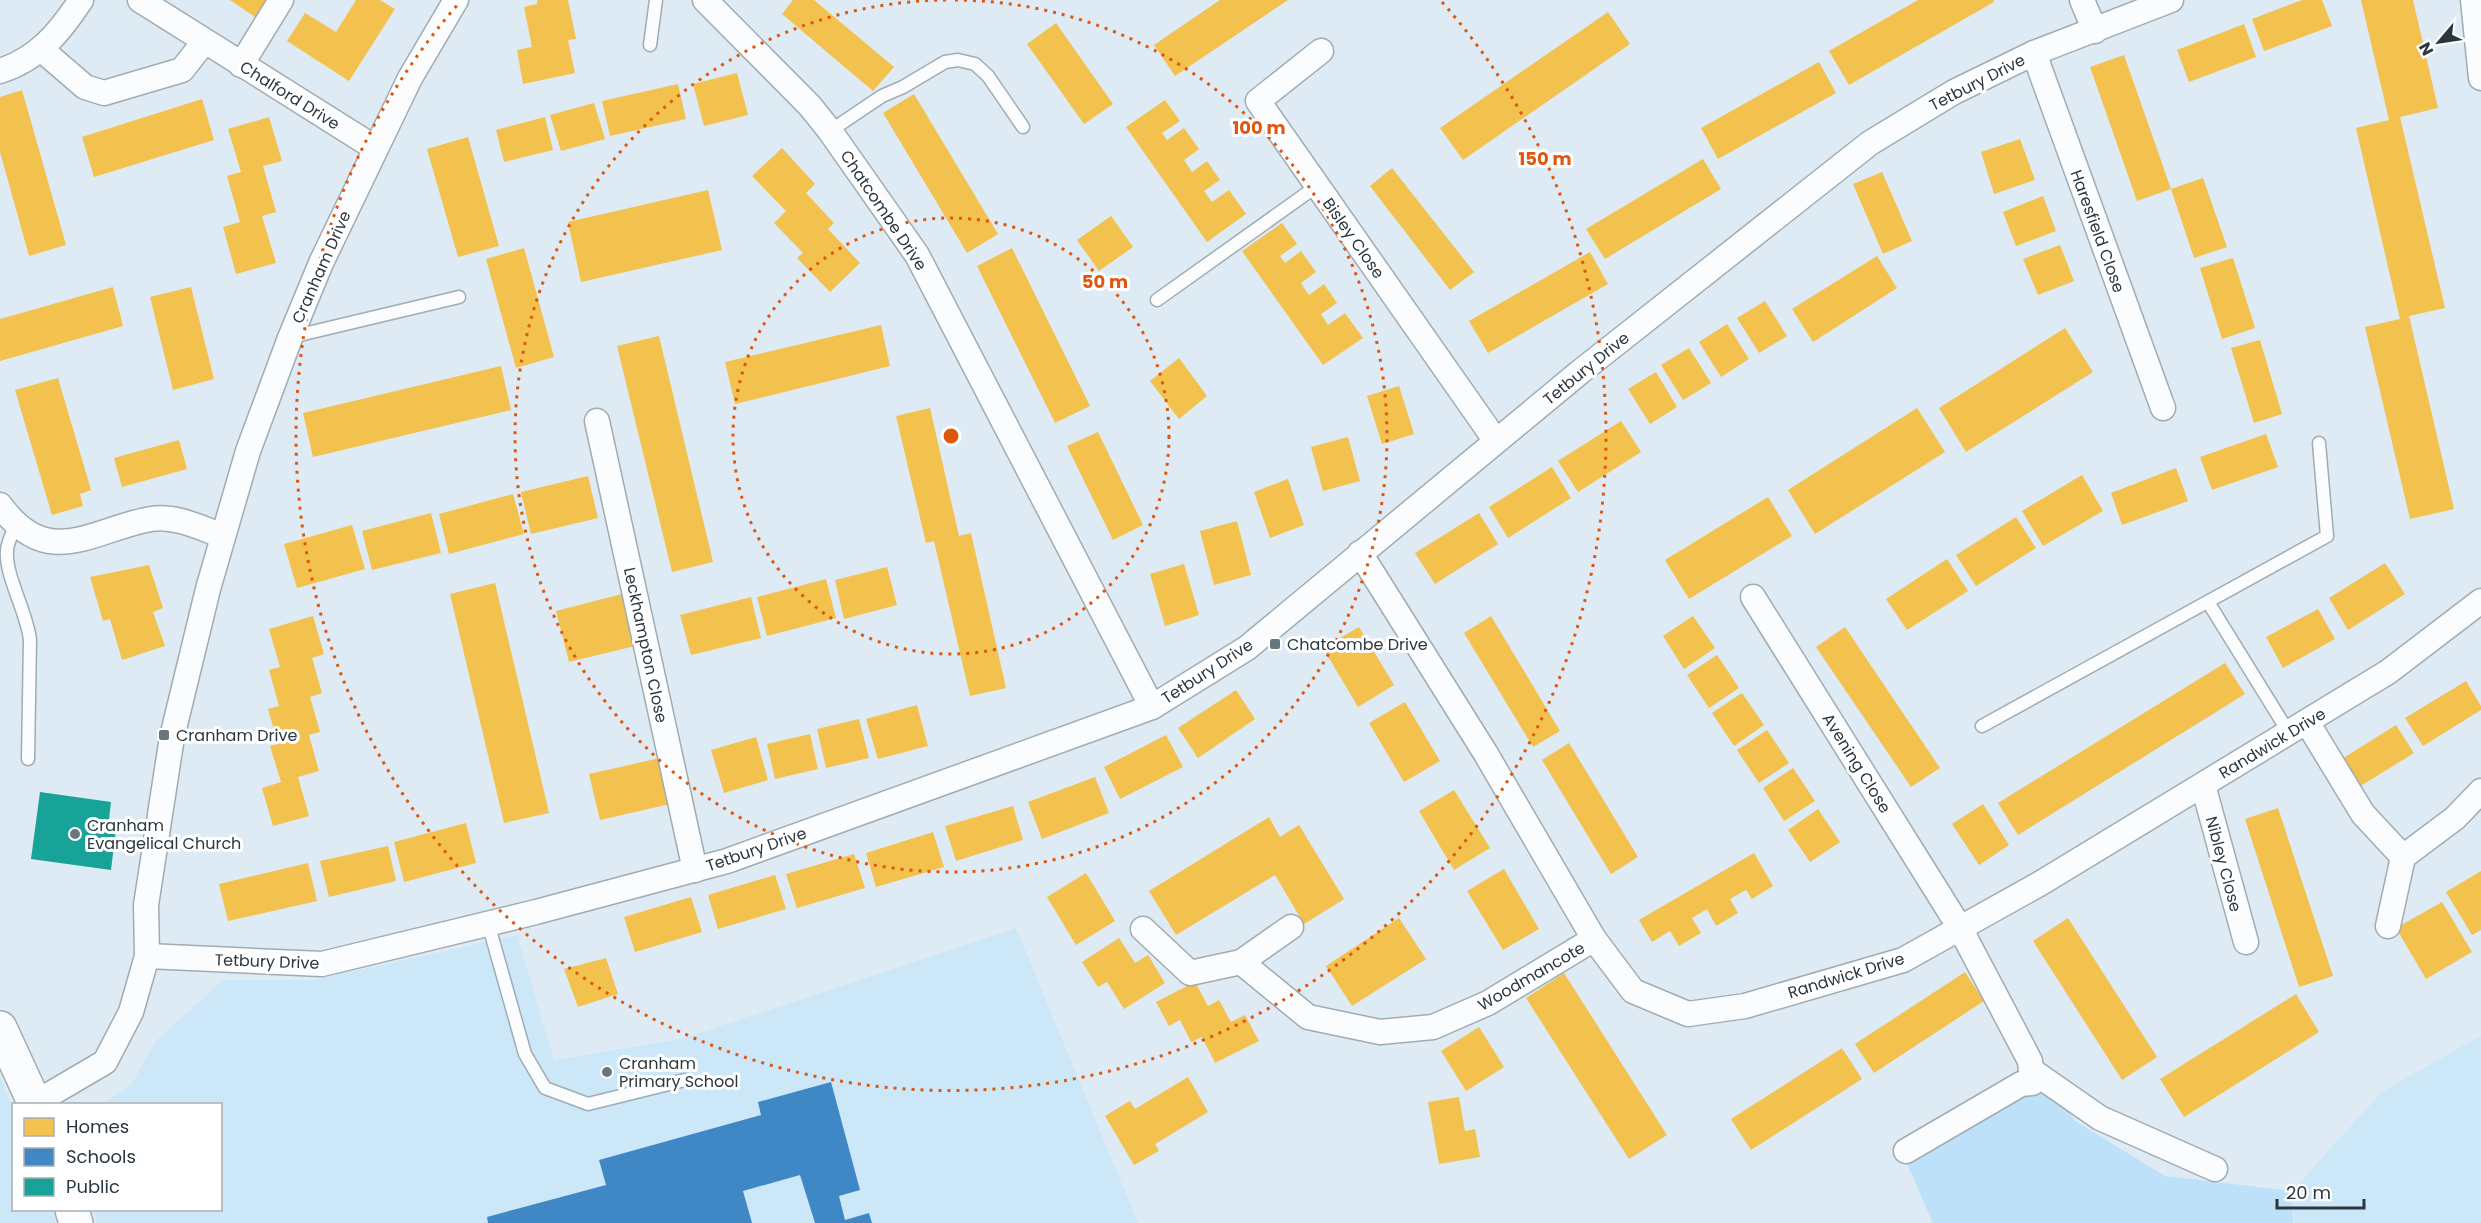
<svg xmlns="http://www.w3.org/2000/svg" width="2481" height="1223" font-family="Poppins,sans-serif">
	<style>
		.built { fill: #cce7f8 }
		.green { fill: #bde1f8 }
		.homes { fill: #f2c14e }
		.schools { fill: #3f88c5 }
		.public { fill: #17a398 }
		.lines { fill: none; stroke-linecap: round; stroke-linejoin: round }
		.service-casing { stroke: #a0acb3; stroke-width: 15 }
		.minor-casing { stroke: #a0acb3; stroke-width: 27 }
		.secondary-casing { stroke: #a0acb3; stroke-width: 36 }
		.service { stroke: #fafcfd; stroke-width: 12 }
		.minor { stroke: #fafcfd; stroke-width: 24 }
		.secondary { stroke: #fafcfd; stroke-width: 33 }
		.ring { fill: none; stroke: #df570e; stroke-width: 3; stroke-dasharray: 3 6 }
		.poi-dot { fill: #6a767e; stroke: #fff; stroke-width: 2 }
		.labels { text-anchor: middle; stroke-width: 6; stroke-linejoin: round; paint-order: stroke }
		.street-label { font-size: 16px; fill: #2b373e; stroke: #fff }
		.poi-label { font-size: 16px; fill: #2b373e; stroke: #fff; text-anchor: start }
		.centre { fill: #df570e; stroke: #fff; stroke-width: 3 }
		.ring-label { font-size: 18px; text-anchor: middle; font-weight: bold; fill: #df570e; stroke: #fff; stroke-width: 6; stroke-linejoin: round; paint-order: stroke }
	</style>
	<rect width="100%" height="100%" fill="#deebf4"/>
	<g class="built">
		<path d="M 1016,928 L 1138,1223 L 97,1223 L 94,1210 L 220,1210 L 220,1104 L 102,1104 L 131,1085 L 156,1041 L 223,980 L 315,980 L 517,935 L 554,1060 L 681,1039 Z"/>
		<path d="M 2481,1036 L 2481,1223 L 2294,1223 L 2292,1191 L 2383,1091 Z"/>
		<path d="M 0,1077 L 13,1109 L 14,1210 L 51,1210 L 56,1223 L 0,1223 Z"/>
	</g>
	<path class="green" d="M 2042,1073 L 2075,1121 L 2165,1176 L 2292,1191 L 2293,1223 L 1933,1223 L 1904,1157 Z"/>
	<g class="homes">
		<path d="M 230,0 L 267,0 L 255,17 Z"/>
		<path d="M 356,0 L 380,0 L 395,9 L 349,81 L 287,41 L 305,13 L 336,32 Z"/>
		<path d="M 537,0 L 568,0 L 576,39 L 568,40 L 575,73 L 523,84 L 517,50 L 532,47 L 524,7 L 537,4 Z"/>
		<path d="M 793,0 L 814,0 L 894,67 L 873,91 L 782,14 Z"/>
		<path d="M 1220,0 L 1288,0 L 1175,76 L 1154,45 Z"/>
		<path d="M 1918,0 L 1993,0 L 1994,2 L 1849,85 L 1829,51 Z"/>
		<path d="M 2302,0 L 2322,0 L 2332,26 L 2264,51 L 2252,19 Z"/>
		<path d="M 2361,0 L 2413,0 L 2438,108 L 2400,117 L 2445,308 L 2409,316 L 2454,509 L 2410,519 L 2365,327 L 2400,319 L 2356,128 L 2389,120 Z"/>
		<path d="M 1608,12 L 1630,44 L 1463,160 L 1440,128 Z"/>
		<path d="M 1056,23 L 1113,104 L 1084,124 L 1027,44 Z"/>
		<path d="M 2244,24 L 2256,57 L 2189,82 L 2177,50 Z"/>
		<path d="M 2124,55 L 2171,189 L 2137,201 L 2090,67 Z"/>
		<path d="M 1819,62 L 1836,93 L 1718,159 L 1701,128 Z"/>
		<path d="M 737,73 L 748,115 L 704,126 L 693,84 Z"/>
		<path d="M 678,84 L 686,119 L 610,136 L 602,101 Z"/>
		<path d="M 22,90 L 66,245 L 29,256 L 0,152 L 0,97 Z"/>
		<path d="M 914,94 L 998,234 L 967,253 L 883,113 Z"/>
		<path d="M 202,99 L 214,140 L 94,177 L 82,137 Z"/>
		<path d="M 1165,100 L 1180,121 L 1162,133 L 1167,140 L 1184,128 L 1199,149 L 1184,160 L 1192,172 L 1207,161 L 1220,180 L 1204,191 L 1212,202 L 1229,190 L 1246,214 L 1207,242 L 1126,127 Z"/>
		<path d="M 594,103 L 605,139 L 561,151 L 550,115 Z"/>
		<path d="M 269,117 L 282,161 L 263,166 L 276,212 L 262,216 L 276,263 L 236,274 L 223,227 L 240,222 L 227,176 L 241,172 L 228,129 Z"/>
		<path d="M 545,117 L 553,150 L 504,162 L 496,130 Z"/>
		<path d="M 468,137 L 499,246 L 458,257 L 427,149 Z"/>
		<path d="M 2020,139 L 2035,180 L 1994,194 L 1981,152 Z"/>
		<path d="M 782,148 L 815,184 L 806,193 L 834,223 L 828,229 L 860,263 L 830,292 L 797,258 L 803,253 L 774,223 L 786,211 L 752,176 Z"/>
		<path d="M 1703,159 L 1721,189 L 1605,259 L 1586,229 Z"/>
		<path d="M 1392,168 L 1474,272 L 1450,290 L 1370,186 Z"/>
		<path d="M 1882,172 L 1912,241 L 1883,254 L 1853,184 Z"/>
		<path d="M 2203,178 L 2227,247 L 2194,258 L 2171,189 Z"/>
		<path d="M 708,190 L 722,250 L 581,282 L 568,222 Z"/>
		<path d="M 2043,196 L 2056,231 L 2016,246 L 2003,212 Z"/>
		<path d="M 1111,216 L 1133,247 L 1099,271 L 1077,240 Z"/>
		<path d="M 1282,223 L 1297,244 L 1280,256 L 1285,263 L 1301,251 L 1316,272 L 1301,283 L 1304,288 L 1309,295 L 1324,284 L 1337,303 L 1321,314 L 1328,325 L 1345,313 L 1363,338 L 1323,365 L 1242,251 Z"/>
		<path d="M 2060,245 L 2074,281 L 2038,295 L 2023,259 Z"/>
		<path d="M 524,248 L 554,357 L 516,368 L 486,259 Z"/>
		<path d="M 1012,248 L 1090,406 L 1055,423 L 977,266 Z"/>
		<path d="M 1590,252 L 1608,284 L 1488,353 L 1469,321 Z"/>
		<path d="M 1877,256 L 1897,288 L 1813,342 L 1792,309 Z"/>
		<path d="M 2233,258 L 2255,328 L 2222,339 L 2200,268 Z"/>
		<path d="M 113,287 L 123,326 L 0,361 L 0,319 Z"/>
		<path d="M 191,287 L 214,379 L 173,390 L 150,297 Z"/>
		<path d="M 1765,301 L 1787,336 L 1759,353 L 1737,318 Z"/>
		<path d="M 1727,324 L 1749,359 L 1721,377 L 1699,342 Z"/>
		<path d="M 881,325 L 890,366 L 735,404 L 725,362 Z"/>
		<path d="M 2065,328 L 2093,372 L 1966,452 L 1939,408 Z"/>
		<path d="M 659,336 L 713,562 L 672,572 L 617,346 Z"/>
		<path d="M 2260,340 L 2282,414 L 2254,423 L 2231,348 Z"/>
		<path d="M 1689,348 L 1711,383 L 1683,400 L 1661,365 Z"/>
		<path d="M 1179,358 L 1207,396 L 1179,419 L 1150,381 Z"/>
		<path d="M 501,366 L 511,410 L 313,457 L 303,413 Z"/>
		<path d="M 1656,372 L 1677,407 L 1650,424 L 1628,389 Z"/>
		<path d="M 58,378 L 91,490 L 80,494 L 83,506 L 52,515 L 15,390 Z"/>
		<path d="M 1399,386 L 1414,434 L 1382,444 L 1367,396 Z"/>
		<path d="M 930,408 L 959,536 L 971,533 L 1006,688 L 970,696 L 934,541 L 926,543 L 896,416 Z"/>
		<path d="M 1917,408 L 1945,452 L 1815,534 L 1788,490 Z"/>
		<path d="M 1621,421 L 1641,452 L 1578,492 L 1558,461 Z"/>
		<path d="M 1098,432 L 1143,525 L 1113,540 L 1067,446 Z"/>
		<path d="M 2266,434 L 2278,467 L 2212,490 L 2200,457 Z"/>
		<path d="M 1348,437 L 1360,481 L 1323,491 L 1311,447 Z"/>
		<path d="M 179,440 L 187,469 L 122,487 L 114,458 Z"/>
		<path d="M 1552,467 L 1571,498 L 1508,538 L 1489,507 Z"/>
		<path d="M 2176,468 L 2188,501 L 2122,525 L 2111,493 Z"/>
		<path d="M 2082,475 L 2103,511 L 2043,546 L 2022,511 Z"/>
		<path d="M 588,476 L 598,518 L 531,534 L 521,492 Z"/>
		<path d="M 1288,479 L 1304,525 L 1270,538 L 1254,492 Z"/>
		<path d="M 513,494 L 524,534 L 449,554 L 439,514 Z"/>
		<path d="M 1768,497 L 1792,536 L 1689,599 L 1665,560 Z"/>
		<path d="M 431,513 L 441,553 L 372,570 L 362,531 Z"/>
		<path d="M 1479,513 L 1498,544 L 1435,584 L 1415,553 Z"/>
		<path d="M 2016,517 L 2036,548 L 1976,586 L 1956,555 Z"/>
		<path d="M 1237,521 L 1251,575 L 1214,585 L 1200,531 Z"/>
		<path d="M 352,525 L 365,569 L 297,588 L 284,544 Z"/>
		<path d="M 1947,559 L 1968,591 L 1907,630 L 1886,599 Z"/>
		<path d="M 2385,563 L 2405,594 L 2348,630 L 2329,598 Z"/>
		<path d="M 1184,564 L 1199,615 L 1165,626 L 1150,574 Z"/>
		<path d="M 149,565 L 163,608 L 153,612 L 165,646 L 122,660 L 110,619 L 103,621 L 90,577 Z"/>
		<path d="M 887,567 L 897,605 L 844,619 L 835,580 Z"/>
		<path d="M 826,579 L 836,618 L 767,636 L 757,597 Z"/>
		<path d="M 495,583 L 549,813 L 504,823 L 450,594 Z"/>
		<path d="M 622,594 L 635,646 L 569,662 L 556,611 Z"/>
		<path d="M 751,597 L 761,638 L 691,655 L 680,615 Z"/>
		<path d="M 2318,609 L 2335,639 L 2283,668 L 2266,637 Z"/>
		<path d="M 313,616 L 324,654 L 312,658 L 322,693 L 310,697 L 320,732 L 309,735 L 319,771 L 298,777 L 309,816 L 273,826 L 262,788 L 281,782 L 270,746 L 278,744 L 268,709 L 279,706 L 269,670 L 280,667 L 269,629 Z"/>
		<path d="M 1491,616 L 1560,731 L 1533,747 L 1464,633 Z"/>
		<path d="M 1693,616 L 1715,648 L 1684,669 L 1663,636 Z"/>
		<path d="M 1359,627 L 1394,685 L 1358,707 L 1323,648 Z"/>
		<path d="M 1845,627 L 1940,768 L 1911,787 L 1816,647 Z"/>
		<path d="M 1717,655 L 1739,688 L 1709,708 L 1687,675 Z"/>
		<path d="M 2225,663 L 2245,694 L 2018,835 L 1998,803 Z"/>
		<path d="M 2466,681 L 2481,706 L 2481,710 L 2423,746 L 2405,718 Z"/>
		<path d="M 1236,690 L 1255,719 L 1198,758 L 1178,728 Z"/>
		<path d="M 1742,693 L 1764,725 L 1734,746 L 1712,713 Z"/>
		<path d="M 1405,702 L 1440,761 L 1404,782 L 1369,723 Z"/>
		<path d="M 917,705 L 928,746 L 878,759 L 866,719 Z"/>
		<path d="M 859,719 L 869,758 L 826,768 L 817,729 Z"/>
		<path d="M 2396,725 L 2414,753 L 2359,787 L 2342,759 Z"/>
		<path d="M 1767,730 L 1789,763 L 1759,783 L 1737,750 Z"/>
		<path d="M 810,734 L 818,769 L 775,779 L 767,744 Z"/>
		<path d="M 1166,735 L 1183,767 L 1120,799 L 1104,767 Z"/>
		<path d="M 756,737 L 768,780 L 724,793 L 711,750 Z"/>
		<path d="M 1569,743 L 1638,857 L 1611,874 L 1542,760 Z"/>
		<path d="M 660,758 L 670,804 L 600,820 L 589,774 Z"/>
		<path d="M 1793,768 L 1815,801 L 1784,821 L 1763,788 Z"/>
		<path d="M 1095,777 L 1109,813 L 1042,839 L 1028,802 Z"/>
		<path d="M 1454,790 L 1490,848 L 1454,870 L 1419,811 Z"/>
		<path d="M 1983,804 L 2009,845 L 1979,865 L 1952,824 Z"/>
		<path d="M 1013,806 L 1023,840 L 956,861 L 945,826 Z"/>
		<path d="M 2278,808 L 2333,976 L 2299,987 L 2245,819 Z"/>
		<path d="M 1818,809 L 1840,842 L 1810,862 L 1788,830 Z"/>
		<path d="M 1269,817 L 1280,837 L 1299,825 L 1344,899 L 1304,924 L 1275,875 L 1176,935 L 1149,891 Z"/>
		<path d="M 466,823 L 476,863 L 404,882 L 394,842 Z"/>
		<path d="M 933,832 L 944,867 L 876,887 L 866,853 Z"/>
		<path d="M 388,846 L 396,881 L 329,897 L 320,861 Z"/>
		<path d="M 1754,853 L 1773,886 L 1752,899 L 1746,890 L 1730,899 L 1738,913 L 1716,926 L 1707,909 L 1692,918 L 1701,933 L 1679,946 L 1670,931 L 1652,942 L 1639,920 Z"/>
		<path d="M 854,854 L 865,888 L 797,908 L 786,874 Z"/>
		<path d="M 308,863 L 317,901 L 228,921 L 219,884 Z"/>
		<path d="M 1504,869 L 1539,929 L 1503,950 L 1467,891 Z"/>
		<path d="M 2481,871 L 2481,930 L 2472,935 L 2446,892 Z"/>
		<path d="M 1086,873 L 1115,921 L 1076,945 L 1047,897 Z"/>
		<path d="M 775,875 L 786,909 L 718,929 L 708,895 Z"/>
		<path d="M 691,897 L 702,932 L 635,952 L 624,917 Z"/>
		<path d="M 2442,902 L 2472,952 L 2426,979 L 2396,928 Z"/>
		<path d="M 1399,918 L 1426,959 L 1352,1006 L 1326,966 Z"/>
		<path d="M 2068,918 L 2157,1057 L 2122,1080 L 2033,941 Z"/>
		<path d="M 1119,938 L 1135,963 L 1148,955 L 1165,983 L 1124,1009 L 1107,982 L 1098,987 L 1082,962 Z"/>
		<path d="M 606,958 L 618,994 L 578,1007 L 564,969 Z"/>
		<path d="M 1965,972 L 1984,1001 L 1874,1073 L 1855,1044 Z"/>
		<path d="M 1564,973 L 1667,1135 L 1629,1159 L 1526,998 Z"/>
		<path d="M 1195,982 L 1208,1006 L 1219,1000 L 1231,1022 L 1245,1015 L 1259,1041 L 1215,1063 L 1202,1037 L 1191,1042 L 1180,1020 L 1169,1026 L 1156,1002 Z"/>
		<path d="M 2296,994 L 2319,1032 L 2184,1117 L 2160,1079 Z"/>
		<path d="M 1479,1027 L 1504,1067 L 1466,1091 L 1441,1051 Z"/>
		<path d="M 1842,1048 L 1862,1079 L 1751,1150 L 1731,1119 Z"/>
		<path d="M 1188,1077 L 1208,1112 L 1155,1144 L 1159,1151 L 1134,1165 L 1105,1116 L 1130,1101 L 1135,1109 Z"/>
		<path d="M 1459,1097 L 1465,1131 L 1475,1129 L 1480,1157 L 1439,1164 L 1428,1102 Z"/>
	</g>
	<path class="schools" d="M 831,1082 L 860,1190 L 839,1196 L 845,1220 L 869,1213 L 872,1223 L 815,1223 L 800,1175 L 743,1191 L 752,1223 L 488,1223 L 487,1217 L 606,1185 L 599,1160 L 761,1115 L 758,1102 Z"/>
	<path class="public" d="M 40,792 L 111,802 L 108,828 L 116,829 L 111,870 L 31,859 Z"/>
	<g class="lines">
		<defs>
			<g id="service">
				<path d="M 650,45 L 656,0"/>
				<path d="M 830,131 L 882,96 L 903,87 L 945,62 L 958,60 L 975,64 L 988,76 L 1023,127"/>
				<path d="M 1157,300 L 1317,186"/>
				<path d="M 291,337 L 459,297"/>
				<path d="M 16,524 C 13,532 7,543 7,551 C 5,576 27,612 30,640 L 28,759"/>
				<path d="M 2208,602 L 2289,733"/>
				<path d="M 1982,726 L 2327,536 L 2319,443"/>
				<path d="M 488,923 L 525,1054 L 545,1088 L 588,1104 L 685,1080"/>
			</g>
			<g id="minor">
				<path d="M 140,0 L 375,148"/>
				<path d="M 705,0 L 810,106 L 830,131 L 917,255 L 1152,707"/>
				<path d="M 2082,0 L 2095,31"/>
				<path d="M 2473,0 L 2481,78"/>
				<path d="M 42,50 L 85,87 L 104,93 L 182,70 L 204,42"/>
				<path d="M 1321,51 L 1258,101 L 1496,441"/>
				<path d="M 2034,53 L 2163,408"/>
				<path d="M 241,65 L 281,0"/>
				<path d="M 0,71 C 38,59 60,32 81,0"/>
				<path d="M 597,421 L 695,870"/>
				<path d="M 0,505 C 48,572 93,529 151,519 C 175,515 201,528 223,536"/>
				<path d="M 1360,553 L 1486,754 L 1594,939 L 1633,991 L 1688,1014 L 1745,1006 L 1903,960 L 2041,883 L 2388,672 L 2481,601"/>
				<path d="M 1753,597 L 1960,928 L 2030,1061 L 2032,1083 L 2021,1084 L 1906,1151"/>
				<path d="M 2307,722 L 2363,814 L 2403,857 L 2455,818 L 2481,791"/>
				<path d="M 2203,785 L 2246,942"/>
				<path d="M 2388,926 L 2403,857"/>
				<path d="M 1143,929 L 1190,973 L 1241,962 L 1291,927"/>
				<path d="M 147,956 L 322,964 L 536,912 L 727,861 L 1152,707 L 1247,648 L 1580,372 L 1870,143 L 1954,92 L 2034,53 L 2171,0"/>
				<path d="M 1241,962 L 1308,1017 L 1380,1032 L 1433,1027 L 1488,1003 L 1594,939"/>
				<path d="M 2031,1070 L 2100,1118 L 2215,1169"/>
				<path d="M 35,1103 L 105,1062 L 131,1012 L 147,956 L 146,905 L 172,737 L 208,589 L 248,451 L 290,338 L 321,263 L 410,78 L 456,0"/>
			</g>
			<g id="secondary">
				<path d="M 0,1028 L 35,1104"/>
				<path d="M 72,1210 L 76,1223"/>
			</g>
		</defs>
		<use href="#service" class="service-casing"/>
		<use href="#minor" class="minor-casing"/>
		<use href="#secondary" class="secondary-casing"/>
		<use href="#service" class="service"/>
		<use href="#minor" class="minor"/>
		<use href="#secondary" class="secondary"/>
	</g>
	<g class="ring">
		<circle cx="951" cy="436" r="218"/>
		<path d="M955 0A436 436 0 1 1 947 0"/>
		<path d="M1442 2A655 655 0 1 1 460 2"/>
	</g>
	<g class="poi-dot">
		<rect x="1269" y="638" width="12" height="12" rx="3"/>
		<rect x="158" y="729" width="12" height="12" rx="3"/>
		<circle cx="75" cy="834" r="6"/>
		<circle cx="607" cy="1072" r="6"/>
	</g>
	<g class="labels">
		<g class="street-label">
			<text transform="translate(1977 82) rotate(-27)" y="6">Tetbury Drive</text>
			<text transform="translate(290 95) rotate(32)" y="6">Chalford Drive</text>
			<text transform="translate(884 210) rotate(56)" y="6">Chatcombe Drive</text>
			<text transform="translate(2098 231) rotate(70)" y="6">Haresfield Close</text>
			<text transform="translate(1354 238) rotate(55)" y="6">Bisley Close</text>
			<text transform="translate(321 267) rotate(-66)" y="6">Cranham Drive</text>
			<text transform="translate(1586 368) rotate(-39)" y="6">Tetbury Drive</text>
			<text transform="translate(646 645) rotate(78)" y="6">Leckhampton Close</text>
			<text transform="translate(1207 671) rotate(-33)" y="6">Tetbury Drive</text>
			<text transform="translate(2272 743) rotate(-31)" y="6">Randwick Drive</text>
			<text transform="translate(1857 763) rotate(58)" y="6">Avening Close</text>
			<text transform="translate(756 849) rotate(-19)" y="6">Tetbury Drive</text>
			<text transform="translate(2224 864) rotate(75)" y="6">Nibley Close</text>
			<text transform="translate(267 961) rotate(2)" y="6">Tetbury Drive</text>
			<text transform="translate(1846 975) rotate(-17)" y="6">Randwick Drive</text>
			<text transform="translate(1531 976) rotate(-30)" y="6">Woodmancote</text>
		</g>
		<g class="poi-label">
			<text x="1287" y="650">Chatcombe Drive</text>
			<text x="176" y="741">Cranham Drive</text>
			<text x="87" y="831">Cranham<tspan x="87" dy="18">Evangelical Church</tspan></text>
			<text x="619" y="1069">Cranham<tspan x="619" dy="18">Primary School</tspan></text>
		</g>
	</g>
	<circle cx="951" cy="436" r="9" class="centre"/>
	<g class="ring-label">
		<text x="1259" y="134">100 m</text>
		<text x="1545" y="165">150 m</text>
		<text x="1105" y="288">50 m</text>
	</g>
	<rect x="12" y="1103" width="210" height="108" fill="#ffffff" stroke="#aaafb2" stroke-width="1.5"/>
	<rect x="24" y="1118" width="30" height="18" fill="#f2c14e" stroke="#aaafb2" stroke-width="1.5"/>
	<text x="66" y="1133" font-size="18" fill="#2b373e">Homes</text>
	<rect x="24" y="1148" width="30" height="18" fill="#3f88c5" stroke="#aaafb2" stroke-width="1.5"/>
	<text x="66" y="1163" font-size="18" fill="#2b373e">Schools</text>
	<rect x="24" y="1178" width="30" height="18" fill="#17a398" stroke="#aaafb2" stroke-width="1.5"/>
	<text x="66" y="1193" font-size="18" fill="#2b373e">Public</text>
	<g transform="translate(2439 42) rotate(241)" stroke="#ffffff" stroke-width="4.5" paint-order="stroke">
	<path d="M0-4.5L10 22L0 15L-10 22Z" fill="#2b373e"/>
	<text y="-9" font-size="16" font-weight="bold" text-anchor="middle" fill="#2b373e">N</text>
	</g>
	<path d="M2277 1199v9h87v-9" fill="none" stroke="#2b373e" stroke-width="3"/>
	<text x="2286" y="1199" font-size="18" fill="#2b373e" stroke="#ffffff" stroke-width="4.5" paint-order="stroke">20 m</text>
</svg>
